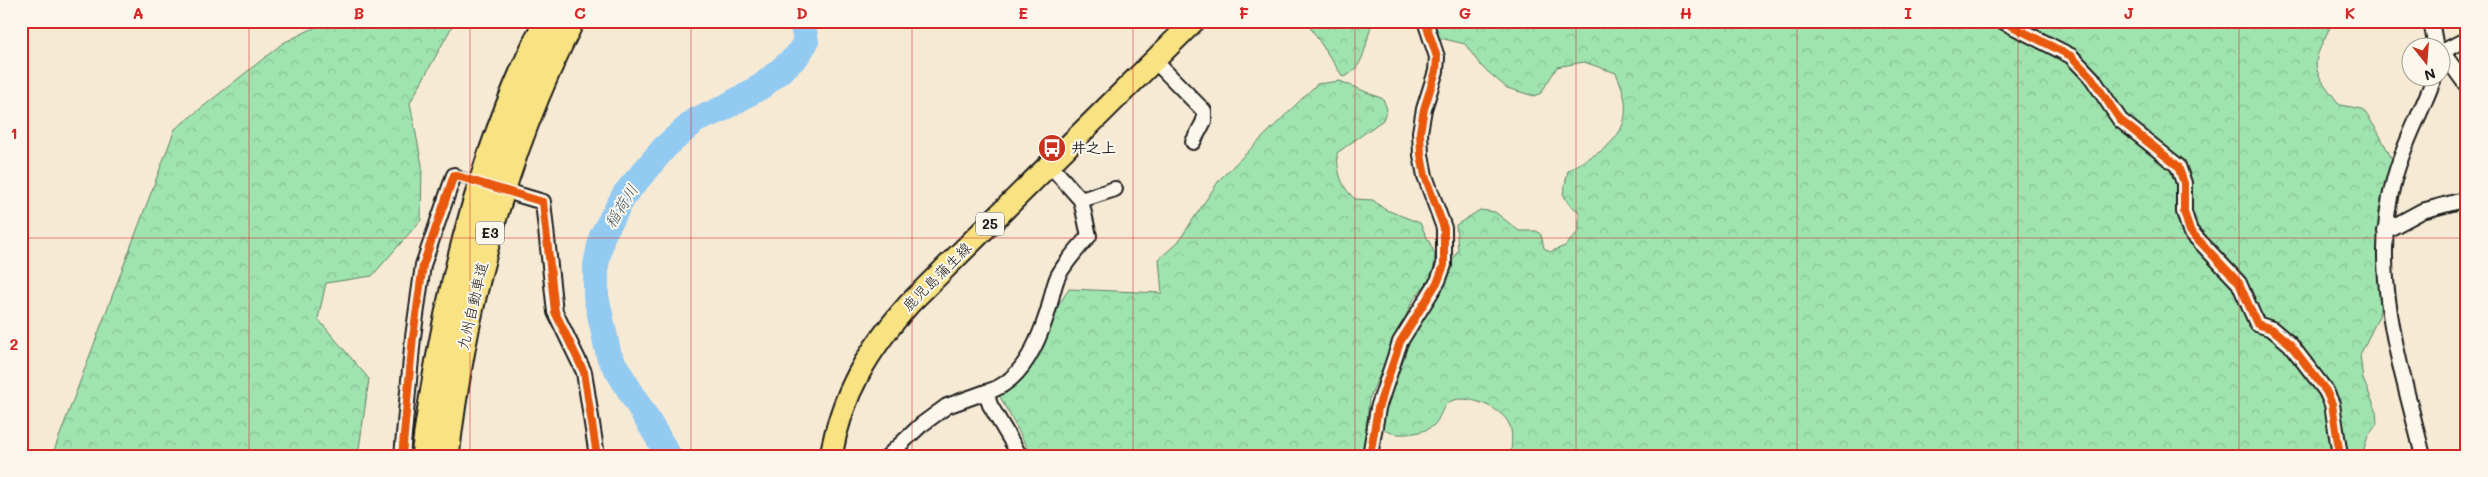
<svg xmlns="http://www.w3.org/2000/svg" width="2488" height="477" font-family="Mali,'Klee One',sans-serif">
	<style>
		.forest { fill: url(#forest-crowns); stroke: #5e8066 }
		.lines { fill: none; stroke-linecap: round; stroke-linejoin: round }
		.river { stroke: #92caf1; stroke-width: 26 }
		.minor-tunnel { stroke: #cbc1b0; stroke-width: 14; stroke-dasharray: 14 7; stroke-linecap: butt }
		.minor-casing { stroke: #1c1c1c; stroke-width: 18 }
		.primary-casing { stroke: #1c1c1c; stroke-width: 25 }
		.motorway-casing { stroke: #1c1c1c; stroke-width: 29 }
		.minor { stroke: #fbf7ec; stroke-width: 14 }
		.primary { stroke: #f8e281; stroke-width: 21 }
		.motorway { stroke: #f8e281; stroke-width: 25 }
		.cycleway-casing { stroke: #fbf7ec; stroke-width: 11 }
		.cycleway { stroke: #e8590c; stroke-width: 8 }
		.grid { fill: none; stroke: #d62828; stroke-width: 1; stroke-opacity: 0.55 }
		.labels { text-anchor: middle; stroke-width: 4; stroke-linejoin: round; paint-order: stroke }
		.shield { fill: #fbf7ec; stroke: #5f5e5a; stroke-width: 1 }
		.shield-label { font-size: 14px; font-weight: bold; fill: #1c1c1c }
		.poi-label { font-size: 15px; font-weight: bold; fill: #1c1c1c; stroke: #fbf7ec; text-anchor: start }
		.street-label { font-size: 15px; fill: #1c1c1c; stroke: #fbf7ec }
		.water-label { font-size: 16px; font-style: italic; fill: #455967; stroke: #fbf7ec }
		.neatline { fill: none; stroke: #d62828; stroke-width: 2 }
		.grid-label { font-size: 16px; text-anchor: middle; font-weight: bold; fill: #d62828 }
	</style>
	<defs>
		<pattern id="forest-crowns" width="20" height="18" patternUnits="userSpaceOnUse" patternTransform="scale(1.25)"><rect width="20" height="18" fill="#9fe3af"/><path d="M2 6a3 3 0 1 1 6 0M12 15a3 3 0 1 1 6 0" fill="none" stroke="#88c296"/></pattern>
	</defs>
	<rect width="100%" height="100%" fill="#f7ead5"/>
	<filter id="ink" filterUnits="userSpaceOnUse"><feTurbulence type="fractalNoise" baseFrequency=".02" numOctaves="2"/><feDisplacementMap in="SourceGraphic" scale="10" xChannelSelector="R" yChannelSelector="G"/><feConvolveMatrix kernelMatrix="1 2 1 2 8 2 1 2 1" color-interpolation-filters="sRGB"/></filter>
	<g filter="url(#ink)">
		<g class="forest">
			<path d="M 328,21 L 455,21 L 410,103 L 422,165 L 421,220 L 372,276 L 326,283 L 318,319 L 369,379 L 358,456 L 52,456 L 175,129 L 283,43 Z"/>
			<path d="M 1306,21 L 1373,21 C 1365,40 1366,70 1343,77 Z"/>
			<path d="M 1413,21 L 2333,21 C 2311,67 2308,64 2340,105 L 2363,109 L 2378,132 L 2392,159 L 2378,237 L 2382,296 L 2379,316 L 2360,355 L 2363,379 L 2376,410 L 2377,424 L 2368,436 L 2364,449 L 2365,456 L 1511,456 C 1511,446 1514,431 1508,422 C 1500,407 1466,394 1451,401 C 1441,406 1441,419 1433,426 C 1424,433 1400,437 1389,432 C 1386,431 1383,427 1380,425 L 1399,356 L 1458,250 L 1456,225 L 1480,210 L 1495,212 L 1519,231 L 1537,231 L 1541,235 L 1544,248 L 1550,252 L 1565,246 L 1579,231 L 1579,212 L 1568,203 L 1563,194 L 1568,171 C 1579,163 1590,158 1601,151 C 1631,129 1630,104 1616,73 L 1584,62 L 1557,67 L 1541,93 L 1534,96 L 1507,88 L 1481,66 L 1465,44 L 1440,38 Z"/>
			<path d="M 1340,81 L 1383,99 L 1387,109 L 1383,120 L 1337,153 C 1338,172 1340,186 1355,199 L 1373,200 L 1384,209 L 1420,223 L 1435,254 L 1433,275 L 1413,300 L 1369,399 L 1364,456 L 1032,456 L 999,395 L 1069,289 L 1162,293 L 1159,259 L 1178,242 L 1220,179 L 1317,84 Z"/>
		</g>
		<g class="lines">
			<path class="river" d="M 669,456 L 609,356 L 596,296 L 596,265 L 602,236 L 625,194 L 665,147 L 696,120 L 720,110 L 762,86 L 796,57 L 806,42 L 802,21"/>
			<path class="minor-tunnel" d="M 454,175 L 487,185"/>
			<defs>
				<g id="minor">
					<path d="M 2002,21 L 2071,56 L 2092,78 L 2120,120 L 2178,166 L 2184,183 L 2184,212 L 2190,231 L 2239,283 L 2257,324 L 2272,329 L 2290,344 L 2326,391 L 2332,404 L 2340,456"/>
					<path d="M 2431,21 L 2436,48"/>
					<path d="M 2440,49 L 2467,86"/>
					<path d="M 2442,52 L 2467,39"/>
					<path d="M 1154,60 L 1204,111 L 1204,121 L 1193,142"/>
					<path d="M 516,194 L 543,202 L 555,312 L 584,372 L 597,456"/>
					<path d="M 1081,200 L 1115,189"/>
					<path d="M 2385,231 L 2422,211 L 2467,199"/>
					<path d="M 986,392 C 1019,384 1036,348 1046,317 C 1051,304 1052,289 1058,276 C 1066,261 1078,248 1089,236 L 1081,200 L 1050,165"/>
					<path d="M 402,456 L 413,337 L 423,265 L 454,175"/>
					<path d="M 888,456 L 921,425 L 947,406 L 986,392 L 990,405 L 1020,456"/>
					<path d="M 1370,456 L 1378,408 L 1400,342 L 1438,281 L 1444,265 L 1444,228 L 1425,176 L 1421,155 L 1420,132 L 1424,109 L 1436,71 L 1437,57 L 1425,21"/>
					<path d="M 2423,456 C 2401,366 2369,273 2394,180 C 2403,144 2422,112 2434,78"/>
				</g>
				<path id="primary" d="M 831,456 C 842,393 868,350 910,303 L 1194,21"/>
				<g id="motorway">
					<path d="M 424,456 C 443,309 479,154 547,21"/>
					<path d="M 446,456 C 463,307 503,155 571,21"/>
				</g>
			</defs>
			<use href="#minor" class="minor-casing"/>
			<use href="#primary" class="primary-casing"/>
			<use href="#motorway" class="motorway-casing"/>
			<use href="#minor" class="minor"/>
			<use href="#primary" class="primary"/>
			<use href="#motorway" class="motorway"/>
			<defs>
				<g id="cycleway">
					<path d="M 2002,21 L 2071,56 L 2092,78 L 2120,120 L 2178,166 L 2184,183 L 2184,212 L 2190,231 L 2239,283 L 2257,324 L 2272,329 L 2290,344 L 2326,391 L 2332,404 L 2340,456"/>
					<path d="M 402,456 L 413,337 L 423,265 L 454,175 L 543,202 L 555,312 L 584,372 L 597,456"/>
					<path d="M 1370,456 L 1378,408 L 1400,342 L 1438,281 L 1444,265 L 1444,228 L 1425,176 L 1421,155 L 1420,132 L 1424,109 L 1436,71 L 1437,57 L 1425,21"/>
				</g>
			</defs>
			<use href="#cycleway" class="cycleway-casing"/>
			<use href="#cycleway" class="cycleway"/>
		</g>
	</g>
	<path class="grid" d="M 249,21 L 249,456M 470,21 L 470,456M 691,21 L 691,456M 912,21 L 912,456M 1133,21 L 1133,456M 1355,21 L 1355,456M 1576,21 L 1576,456M 1797,21 L 1797,456M 2018,21 L 2018,456M 2239,21 L 2239,456M 21,238 L 2467,238"/>
	<defs>
		<symbol id="bus-disc" viewBox="-11 -11 22 22"><circle r="9.5" fill="#c8321e" stroke="#fbf7ec"/><path d="M-5-6H5V4H4V6H2V4H-2V6H-4V4H-5ZM-3.5-4V0h7V-4ZM-3.5 1.2v1.5H-2V1.2ZM2 1.2v1.5H3.5V1.2Z" fill="#fff"/></symbol>
	</defs>
	<g fill-rule="evenodd">
		<use href="#bus-disc" x="1036" y="132" width="32" height="32"/>
	</g>
	<g class="labels">
		<g class="shield">
			<rect x="976" y="212.5" width="28" height="23" rx="4"/>
			<rect x="476" y="221.5" width="28" height="23" rx="4"/>
		</g>
		<g class="shield-label">
			<text x="990" y="229">25</text>
			<text x="490" y="238">E3</text>
		</g>
		<g class="poi-label">
			<text x="1071" y="153">井之上</text>
		</g>
		<g class="street-label">
			<text transform="translate(937 277) rotate(-45)" y="5">鹿児島蒲生線</text>
			<text transform="translate(473 306) rotate(-77)" y="5">九州自動車道</text>
		</g>
		<g class="water-label">
			<text transform="translate(621 206) rotate(-58)" y="6">稲荷川</text>
		</g>
	</g>
	<rect width="2488" height="477" fill="none" stroke="#fbf7ec" stroke-width="55"/>
	<g transform="translate(2426 62) rotate(163)"><circle r="24" fill="#fbf7ec" stroke="#a29f99"/>
	<path d="M0-4L9 19L0 12L-9 19Z" fill="#c8321e"/>
	<text y="-8" font-size="14" font-weight="bold" text-anchor="middle" fill="#1c1c1c">N</text>
	</g>
	<rect x="28" y="28" width="2432" height="422" class="neatline"/>
	<g class="grid-label">
		<text x="138" y="19">A</text>
		<text x="359" y="19">B</text>
		<text x="580" y="19">C</text>
		<text x="802" y="19">D</text>
		<text x="1023" y="19">E</text>
		<text x="1244" y="19">F</text>
		<text x="1465" y="19">G</text>
		<text x="1686" y="19">H</text>
		<text x="1908" y="19">I</text>
		<text x="2129" y="19">J</text>
		<text x="2350" y="19">K</text>
		<text x="14" y="139">1</text>
		<text x="14" y="350">2</text>
	</g>
</svg>
